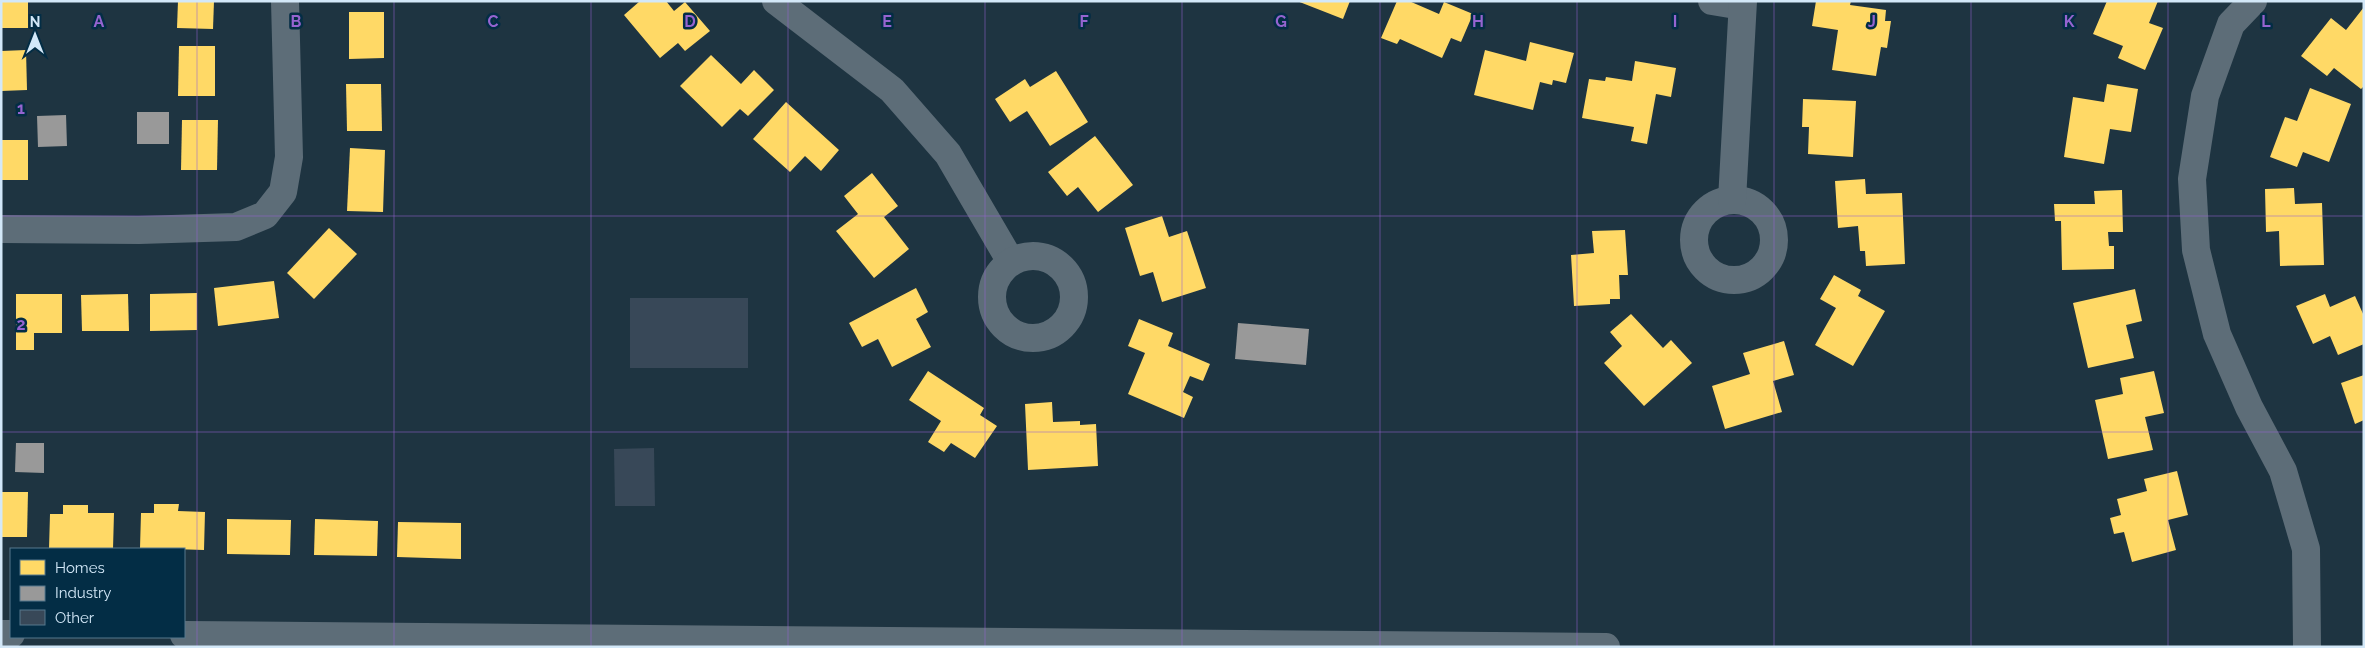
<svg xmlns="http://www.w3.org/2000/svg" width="2365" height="648" font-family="Raleway,sans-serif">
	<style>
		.homes { fill: #ffd966 }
		.industry { fill: #999 }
		.building { fill: #384858 }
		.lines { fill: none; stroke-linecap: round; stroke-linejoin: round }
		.minor { stroke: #5d6d78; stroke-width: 28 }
		.grid { fill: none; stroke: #9564d0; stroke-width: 1; stroke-opacity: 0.55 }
		.grid-label { font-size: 16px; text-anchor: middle; font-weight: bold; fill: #9564d0; stroke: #032d45; stroke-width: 5; stroke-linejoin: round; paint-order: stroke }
	</style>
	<rect width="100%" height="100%" fill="#1e3441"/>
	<g class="homes">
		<rect x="1" y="1" width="27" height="27"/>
		<path d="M 178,1 L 214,1 L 213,29 L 177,28 Z"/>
		<path d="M 640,1 L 666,1 L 674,11 L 685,2 L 710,31 L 685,51 L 678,43 L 660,58 L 624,15 Z"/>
		<path d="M 1297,1 L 1350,1 L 1343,19 Z"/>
		<path d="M 1397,1 L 1409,1 L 1439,14 L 1444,2 L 1473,14 L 1461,42 L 1451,38 L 1442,58 L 1400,39 L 1397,44 L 1381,38 Z"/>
		<path d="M 1816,1 L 1851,1 L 1850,5 L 1886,10 L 1885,21 L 1891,21 L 1887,48 L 1881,47 L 1876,76 L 1832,70 L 1838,30 L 1812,26 Z"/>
		<path d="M 2107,1 L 2158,1 L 2149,23 L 2163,28 L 2145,70 L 2118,58 L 2123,46 L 2093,34 Z"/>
		<path d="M 2364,7 L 2364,86 L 2361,89 L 2334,68 L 2327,76 L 2301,56 L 2331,18 L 2346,30 Z"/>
		<path d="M 349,12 L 384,12 L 384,58 L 349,59 Z"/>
		<path d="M 1530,42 L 1574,53 L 1566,83 L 1553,80 L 1552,85 L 1540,82 L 1533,110 L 1474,95 L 1485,50 L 1526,61 Z"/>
		<path d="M 179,46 L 215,46 L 215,96 L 178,96 Z"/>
		<path d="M 26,50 L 27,90 L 1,91 L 1,51 Z"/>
		<path d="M 711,55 L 741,84 L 754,70 L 774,90 L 748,116 L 740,109 L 722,127 L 680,86 Z"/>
		<path d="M 1635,61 L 1676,68 L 1671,97 L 1656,94 L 1647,144 L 1631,141 L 1634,127 L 1582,118 L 1589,79 L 1605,81 L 1606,77 L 1632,81 Z"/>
		<path d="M 1056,71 L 1088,122 L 1050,146 L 1027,111 L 1010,122 L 995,99 L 1025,79 L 1030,87 Z"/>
		<path d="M 346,84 L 381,84 L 382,131 L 347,131 Z"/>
		<path d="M 2107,84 L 2138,89 L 2131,132 L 2110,129 L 2104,164 L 2064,157 L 2073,97 L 2104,102 Z"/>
		<path d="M 2310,88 L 2351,104 L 2329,162 L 2303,152 L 2297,167 L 2270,157 L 2285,117 L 2297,121 Z"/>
		<path d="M 1803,99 L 1856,101 L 1853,157 L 1808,154 L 1809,127 L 1802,127 Z"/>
		<path d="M 786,102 L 839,150 L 821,171 L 805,156 L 790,172 L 753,139 Z"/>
		<path d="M 182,120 L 218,120 L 217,170 L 181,170 Z"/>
		<path d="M 1095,136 L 1133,185 L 1098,212 L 1078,187 L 1067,196 L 1048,172 Z"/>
		<rect x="1" y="140" width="27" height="40"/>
		<path d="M 350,148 L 385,150 L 383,212 L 347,211 Z"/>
		<path d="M 872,173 L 898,206 L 884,217 L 909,249 L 874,278 L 836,231 L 858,214 L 844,196 Z"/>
		<path d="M 1865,179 L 1866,194 L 1902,193 L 1905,264 L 1866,266 L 1865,251 L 1860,251 L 1858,226 L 1838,228 L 1835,181 Z"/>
		<path d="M 2294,188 L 2295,204 L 2322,203 L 2324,265 L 2280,266 L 2279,231 L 2266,232 L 2265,189 Z"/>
		<path d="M 2122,190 L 2123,232 L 2108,232 L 2109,246 L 2114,246 L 2114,269 L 2062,270 L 2061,221 L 2055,221 L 2054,204 L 2095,204 L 2094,191 Z"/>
		<path d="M 1162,216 L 1169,237 L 1187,231 L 1206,288 L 1162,302 L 1153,272 L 1140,276 L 1125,228 Z"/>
		<path d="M 329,228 L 357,254 L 314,299 L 287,273 Z"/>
		<path d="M 1625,230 L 1628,275 L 1619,275 L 1620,299 L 1610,299 L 1610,304 L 1574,306 L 1571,255 L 1594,253 L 1592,231 Z"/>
		<path d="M 1834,275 L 1861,290 L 1858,296 L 1885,311 L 1853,366 L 1815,345 L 1836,308 L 1820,299 Z"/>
		<path d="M 274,281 L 279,318 L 218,326 L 214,288 Z"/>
		<path d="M 916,288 L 928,312 L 916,319 L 931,347 L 892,367 L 878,339 L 862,347 L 849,323 Z"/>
		<path d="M 2135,289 L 2142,321 L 2126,325 L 2134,358 L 2088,368 L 2073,303 Z"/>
		<path d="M 197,293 L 197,330 L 150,331 L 150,294 Z"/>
		<path d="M 16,294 L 62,294 L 62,333 L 34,333 L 34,350 L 16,350 Z"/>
		<path d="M 128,294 L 129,331 L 82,331 L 81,295 Z"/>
		<path d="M 2325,294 L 2330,307 L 2355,296 L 2364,316 L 2364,344 L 2338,355 L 2330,336 L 2313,344 L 2296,306 Z"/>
		<path d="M 1631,314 L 1663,348 L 1671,340 L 1692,363 L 1644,406 L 1604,363 L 1622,346 L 1610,332 Z"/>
		<path d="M 1139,319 L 1173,333 L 1168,346 L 1210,364 L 1203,381 L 1190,376 L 1183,392 L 1193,397 L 1184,418 L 1128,394 L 1145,353 L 1128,346 Z"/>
		<path d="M 1784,341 L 1794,375 L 1773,381 L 1782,412 L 1725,429 L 1712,386 L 1750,374 L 1743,353 Z"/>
		<path d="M 928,371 L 984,408 L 980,415 L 997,426 L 975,458 L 951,443 L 944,452 L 928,442 L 941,421 L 909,400 Z"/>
		<path d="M 2154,371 L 2164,413 L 2145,417 L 2153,450 L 2108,459 L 2095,400 L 2123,394 L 2120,378 Z"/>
		<path d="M 2364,375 L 2364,420 L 2355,424 L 2341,383 Z"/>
		<path d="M 1052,402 L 1053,422 L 1080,421 L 1080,425 L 1096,424 L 1098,466 L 1028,470 L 1025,404 Z"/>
		<path d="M 2177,471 L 2188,515 L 2168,520 L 2176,550 L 2132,562 L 2124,532 L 2114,534 L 2110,518 L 2121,515 L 2117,499 L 2147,491 L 2144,479 Z"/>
		<path d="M 1,492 L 28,492 L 27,537 L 1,537 Z"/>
		<path d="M 154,504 L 179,504 L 178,511 L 205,512 L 204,550 L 140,548 L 141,513 L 154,513 Z"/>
		<path d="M 63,505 L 88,505 L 88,513 L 114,513 L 113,549 L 49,549 L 50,514 L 63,514 Z"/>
		<path d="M 227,519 L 291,520 L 290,555 L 227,554 Z"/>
		<path d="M 315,519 L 378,521 L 377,556 L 314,555 Z"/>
		<path d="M 398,522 L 461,523 L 461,559 L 397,557 Z"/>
	</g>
	<g class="industry">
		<rect x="137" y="112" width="32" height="32"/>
		<path d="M 66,115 L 67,146 L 38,147 L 37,116 Z"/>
		<path d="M 1238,323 L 1309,329 L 1306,365 L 1235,359 Z"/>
		<path d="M 16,443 L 44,443 L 44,473 L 15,472 Z"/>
	</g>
	<g class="building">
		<rect x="630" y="298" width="118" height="70"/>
		<path d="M 654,448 L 655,506 L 615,506 L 614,449 Z"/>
	</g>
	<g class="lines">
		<g class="minor">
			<path d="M 776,1 L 892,90 L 948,154 L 1011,262"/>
			<path d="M 1712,1 L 1742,6"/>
			<path d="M 2253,1 L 2231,24 L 2205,96 L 2192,179 L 2196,250 L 2217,334 L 2249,407 L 2283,471 L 2306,549 L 2307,647"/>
			<circle cx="1734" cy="240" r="40"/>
			<path d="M 1732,200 L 1743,1"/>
			<path d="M 1,229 L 139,230 L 236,227 L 265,215 L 283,192 L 289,157 L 285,1"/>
			<circle cx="1033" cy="297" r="41"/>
			<path d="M 1,634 L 11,634"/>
			<path d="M 184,635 L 1606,647"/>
		</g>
	</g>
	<path class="grid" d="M 197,1 L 197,647M 394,1 L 394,647M 591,1 L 591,647M 788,1 L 788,647M 985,1 L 985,647M 1182,1 L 1182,647M 1380,1 L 1380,647M 1577,1 L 1577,647M 1774,1 L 1774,647M 1971,1 L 1971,647M 2168,1 L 2168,647M 1,216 L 2364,216M 1,432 L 2364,432"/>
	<g class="grid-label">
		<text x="99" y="27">A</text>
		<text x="296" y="27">B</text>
		<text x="493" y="27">C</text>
		<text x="690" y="27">D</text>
		<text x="887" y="27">E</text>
		<text x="1084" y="27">F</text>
		<text x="1281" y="27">G</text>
		<text x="1478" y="27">H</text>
		<text x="1675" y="27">I</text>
		<text x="1872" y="27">J</text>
		<text x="2069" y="27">K</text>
		<text x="2266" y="27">L</text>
		<text x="21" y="114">1</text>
		<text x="21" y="330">2</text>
	</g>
	<rect width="2365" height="648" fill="none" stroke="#d3e8f8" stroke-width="5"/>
	<rect x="10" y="548" width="175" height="90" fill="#032d45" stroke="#56788d"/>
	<rect x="20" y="560" width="25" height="15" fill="#ffd966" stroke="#56788d"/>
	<text x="55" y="573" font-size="15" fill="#d3e8f8">Homes</text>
	<rect x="20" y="586" width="25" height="15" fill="#999999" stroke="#56788d"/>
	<text x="55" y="598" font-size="15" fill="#d3e8f8">Industry</text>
	<rect x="20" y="610" width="25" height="15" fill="#384858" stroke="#56788d"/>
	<text x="55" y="623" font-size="15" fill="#d3e8f8">Other</text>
	<g transform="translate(35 35)" stroke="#032d45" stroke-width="4" paint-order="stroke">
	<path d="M0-4L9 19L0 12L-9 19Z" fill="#d3e8f8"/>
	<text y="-8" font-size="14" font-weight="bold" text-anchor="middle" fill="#d3e8f8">N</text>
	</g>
</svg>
